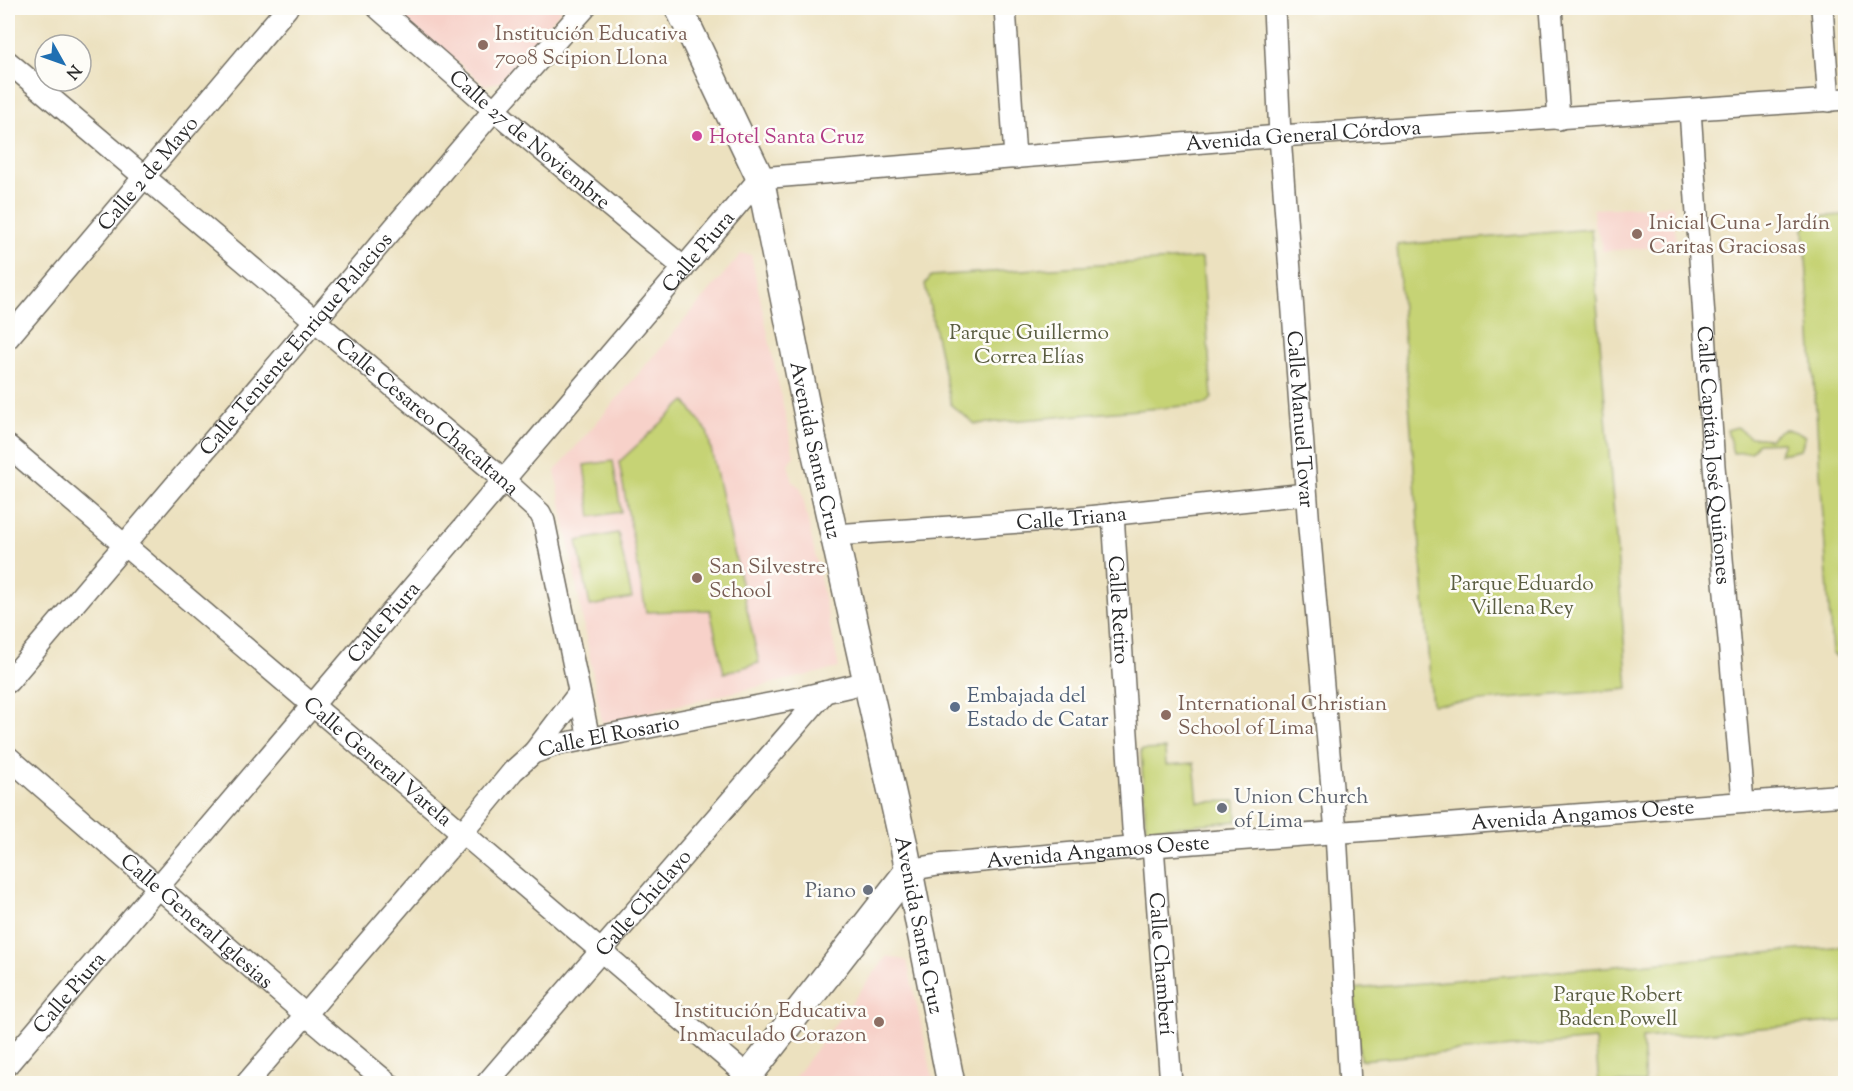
<svg xmlns="http://www.w3.org/2000/svg" width="1853" height="1091" font-family="'Sorts Mill Goudy',serif">
	<style>
		.built { fill: #f7d1c9 }
		.green { fill: #c6d374; stroke: #787f50; stroke-width: 1.5 }
		.lines { fill: none; stroke-linecap: round; stroke-linejoin: round }
		.minor-casing { stroke: #6f6b5f; stroke-width: 24 }
		.major-casing { stroke: #6f6b5f; stroke-width: 30 }
		.minor { stroke: #fff; stroke-width: 21 }
		.major { stroke: #fff; stroke-width: 27 }
		.education-dot { fill: #8d6e63; stroke: #fdfcf7; stroke-width: 2 }
		.hotel-dot { fill: #d1479c; stroke: #fdfcf7; stroke-width: 2 }
		.service-dot { fill: #5c6f8a; stroke: #fdfcf7; stroke-width: 2 }
		.worship-dot { fill: #6b7280; stroke: #fdfcf7; stroke-width: 2 }
		.labels { text-anchor: middle; stroke-width: 5; stroke-linejoin: round; paint-order: stroke }
		.education-label { font-size: 21px; fill: #785e54; stroke: #fdfcf7; text-anchor: start }
		.hotel-label { font-size: 21px; fill: #b23c85; stroke: #fdfcf7; text-anchor: start }
		.street-label { font-size: 21px; fill: #2b2b2b; stroke: #fdfcf7 }
		.park-label { font-size: 21px; fill: #5a5d41; stroke: #fdfcf7 }
		.service-label { font-size: 21px; fill: #4e5e75; stroke: #fdfcf7; text-anchor: start }
		.worship-label { font-size: 21px; fill: #5b616d; stroke: #fdfcf7; text-anchor: start }
	</style>
	<rect width="100%" height="100%" fill="#fdfcf7"/>
	<filter id="ink" filterUnits="userSpaceOnUse"><feTurbulence type="fractalNoise" baseFrequency=".0167" numOctaves="2"/><feDisplacementMap in="SourceGraphic" scale="12" xChannelSelector="R" yChannelSelector="G"/><feConvolveMatrix kernelMatrix="1 2 1 2 8 2 1 2 1" color-interpolation-filters="sRGB"/></filter>
	<filter id="wash" filterUnits="userSpaceOnUse"><feTurbulence type="fractalNoise" baseFrequency=".008" numOctaves="4" result="noise"/><feDisplacementMap in="SourceGraphic" scale="24" xChannelSelector="R" yChannelSelector="G"/><feGaussianBlur stdDeviation="1.35" result="paint"/><feColorMatrix in="noise" values="0 0 0 0 0 0 0 0 0 0 0 0 0 0 0 0 0 1.4 0 .05"/><feComposite in="paint" operator="in"/></filter>
	<g filter="url(#wash)">
		<rect width="100%" height="100%" fill="#ece1bf"/>
		<g class="built">
			<path d="M 390,8 L 563,8 L 499,82 L 485,85 Z"/>
			<path d="M 1673,205 L 1676,246 L 1602,251 L 1602,243 L 1594,223 L 1593,209 Z"/>
			<path d="M 741,254 L 751,255 L 794,456 L 788,464 L 793,482 L 801,488 L 839,668 L 602,723 L 555,471 Z"/>
			<path d="M 887,956 L 907,961 L 934,1083 L 790,1083 Z"/>
		</g>
		<g class="green">
			<path d="M 1845,215 L 1846,215 L 1845,663 L 1832,653 L 1804,229 L 1811,217 Z"/>
			<path d="M 1591,229 L 1628,689 L 1432,705 L 1397,245 Z"/>
			<path d="M 1202,258 L 1212,398 L 1206,404 L 975,424 L 951,405 L 925,284 L 931,276 Z"/>
			<path d="M 685,401 L 707,431 L 759,663 L 724,673 L 710,610 L 646,612 L 619,462 Z"/>
			<path d="M 1737,427 L 1750,437 L 1770,439 C 1784,424 1787,428 1805,436 L 1801,450 L 1780,454 L 1784,442 L 1758,443 L 1751,452 L 1733,453 L 1727,430 Z"/>
			<path d="M 613,461 L 621,512 L 591,517 L 584,465 Z"/>
			<path d="M 618,533 L 632,598 L 590,606 L 577,541 Z"/>
			<path d="M 1165,749 L 1166,765 L 1194,763 L 1198,802 L 1236,801 L 1237,821 L 1146,829 L 1141,750 Z"/>
			<path d="M 1845,946 L 1845,1021 L 1642,1038 L 1645,1083 L 1599,1083 L 1595,1040 L 1360,1060 L 1354,989 Z"/>
		</g>
	</g>
	<g filter="url(#ink)">
		<g class="lines">
			<defs>
				<g id="minor">
					<path id="s1" d="M 378,8 L 494,110 L 684,268"/>
					<path d="M 1005,8 L 1015,158"/>
					<path id="s2" d="M 1274,8 L 1280,136 L 1309,528 L 1336,832 L 1350,1084"/>
					<path d="M 1551,8 L 1559,119"/>
					<path d="M 1822,8 L 1829,101"/>
					<path id="s3" d="M 8,62 L 504,480 L 540,513 L 544,521 L 589,739"/>
					<path id="s4" d="M 1690,110 L 1714,466 L 1743,801"/>
					<path id="s5" d="M 8,338 L 287,8"/>
					<path id="s6" d="M 8,446 L 748,1076"/>
					<path id="s7" d="M 1113,514 L 1133,828 L 1136,848"/>
					<path id="s8" d="M 835,535 L 1078,518 L 1306,494"/>
					<path id="s9" d="M 8,682 L 494,110 L 585,8"/>
					<path d="M 534,752 L 579,693"/>
					<path id="s10" d="M 8,757 L 306,1015 L 389,1084"/>
					<path id="s11" d="M 1153,846 L 1171,1084"/>
					<path id="s12" d="M 909,870 L 938,865 L 1153,846 L 1846,795"/>
					<path id="s13" d="M 8,1064 L 760,178 L 1280,136 L 1846,99"/>
					<path id="s14" d="M 246,1084 L 462,833 L 513,771 L 533,753 L 556,745 L 795,699 L 868,682"/>
					<path id="s15" d="M 486,1084 L 825,692"/>
				</g>
				<g id="major">
					<path id="s16" d="M 679,8 L 760,178 L 813,441 L 904,846 L 951,1084"/>
					<path d="M 742,1084 L 909,870"/>
				</g>
			</defs>
			<use href="#minor" class="minor-casing"/>
			<use href="#major" class="major-casing"/>
			<use href="#minor" class="minor"/>
			<use href="#major" class="major"/>
		</g>
	</g>
	<g class="education-dot">
		<circle cx="483" cy="45" r="6"/>
		<circle cx="1637" cy="234" r="6"/>
		<circle cx="697" cy="578" r="6"/>
		<circle cx="1166" cy="715" r="6"/>
		<circle cx="879" cy="1022" r="6"/>
	</g>
	<circle class="hotel-dot" cx="697" cy="136" r="6"/>
	<circle class="service-dot" cx="955" cy="707" r="6"/>
	<g class="worship-dot">
		<circle cx="1222" cy="808" r="6"/>
		<circle cx="868" cy="890" r="6"/>
	</g>
	<g class="labels">
		<g class="education-label">
			<text x="495" y="40">Institución Educativa<tspan x="495" dy="24">7008 Scipion Llona</tspan></text>
			<text x="1649" y="229">Inicial Cuna - Jardín<tspan x="1649" dy="24">Caritas Graciosas</tspan></text>
			<text x="709" y="573">San Silvestre<tspan x="709" dy="24">School</tspan></text>
			<text x="1178" y="710">International Christian<tspan x="1178" dy="24">School of Lima</tspan></text>
			<text x="867" y="1017" text-anchor="end">Institución Educativa<tspan x="867" dy="24">Inmaculado Corazon</tspan></text>
		</g>
		<g class="hotel-label">
			<text x="709" y="143">Hotel Santa Cruz</text>
		</g>
		<g class="street-label">
			<text dy="7" stroke="none"><textPath href="#s13" startOffset="1707">Avenida General Córdova</textPath></text>
			<text dy="7" stroke="none"><textPath href="#s1" startOffset="201">Calle 27 de Noviembre</textPath></text>
			<text dy="7" stroke="none"><textPath href="#s5" startOffset="216">Calle 2 de Mayo</textPath></text>
			<text dy="7" stroke="none"><textPath href="#s13" startOffset="1066">Calle Piura</textPath></text>
			<text dy="7" stroke="none"><textPath href="#s9" startOffset="444">Calle Teniente Enrique Palacios</textPath></text>
			<text dy="7" stroke="none"><textPath href="#s3" startOffset="549">Calle Cesareo Chacaltana</textPath></text>
			<text dy="7" stroke="none"><textPath href="#s2" startOffset="412">Calle Manuel Tovar</textPath></text>
			<text dy="7" stroke="none"><textPath href="#s16" startOffset="466">Avenida Santa Cruz</textPath></text>
			<text dy="7" stroke="none"><textPath href="#s4" startOffset="346">Calle Capitán José Quiñones</textPath></text>
			<text dy="7" stroke="none"><textPath href="#s8" startOffset="237">Calle Triana</textPath></text>
			<text dy="7" stroke="none"><textPath href="#s7" startOffset="96">Calle Retiro</textPath></text>
			<text dy="7" stroke="none"><textPath href="#s13" startOffset="580">Calle Piura</textPath></text>
			<text dy="7" stroke="none"><textPath href="#s14" startOffset="516">Calle El Rosario</textPath></text>
			<text dy="7" stroke="none"><textPath href="#s6" startOffset="486">Calle General Varela</textPath></text>
			<text dy="7" stroke="none"><textPath href="#s12" startOffset="676">Avenida Angamos Oeste</textPath></text>
			<text dy="7" stroke="none"><textPath href="#s12" startOffset="190">Avenida Angamos Oeste</textPath></text>
			<text dy="7" stroke="none"><textPath href="#s15" startOffset="240">Calle Chiclayo</textPath></text>
			<text dy="7" stroke="none"><textPath href="#s10" startOffset="250">Calle General Iglesias</textPath></text>
			<text dy="7" stroke="none"><textPath href="#s16" startOffset="952">Avenida Santa Cruz</textPath></text>
			<text dy="7" stroke="none"><textPath href="#s11" startOffset="118">Calle Chamberí</textPath></text>
			<text dy="7" stroke="none"><textPath href="#s13" startOffset="94">Calle Piura</textPath></text>
		</g>
		<g class="park-label">
			<text x="1029" y="339">Parque Guillermo<tspan x="1029" dy="24">Correa Elías</tspan></text>
			<text x="1522" y="590">Parque Eduardo<tspan x="1522" dy="24">Villena Rey</tspan></text>
			<text x="1618" y="1001">Parque Robert<tspan x="1618" dy="24">Baden Powell</tspan></text>
		</g>
		<g class="service-label">
			<text x="967" y="702">Embajada del<tspan x="967" dy="24">Estado de Catar</tspan></text>
		</g>
		<g class="worship-label">
			<text x="1234" y="803">Union Church<tspan x="1234" dy="24">of Lima</tspan></text>
			<text x="856" y="897" text-anchor="end">Piano</text>
		</g>
	</g>
	<rect width="1853" height="1091" fill="none" stroke="#fdfcf7" stroke-width="30"/>
	<g transform="translate(63 63) rotate(130)"><circle r="28" fill="#fdfcf7" stroke="#a9a8a5" stroke-width="1.5"/>
	<path d="M0-4.5L10 22L0 15L-10 22Z" fill="#1f6fb2"/>
	<text y="-9" font-size="16" font-weight="bold" text-anchor="middle" fill="#2b2b2b">N</text>
	</g>
</svg>
